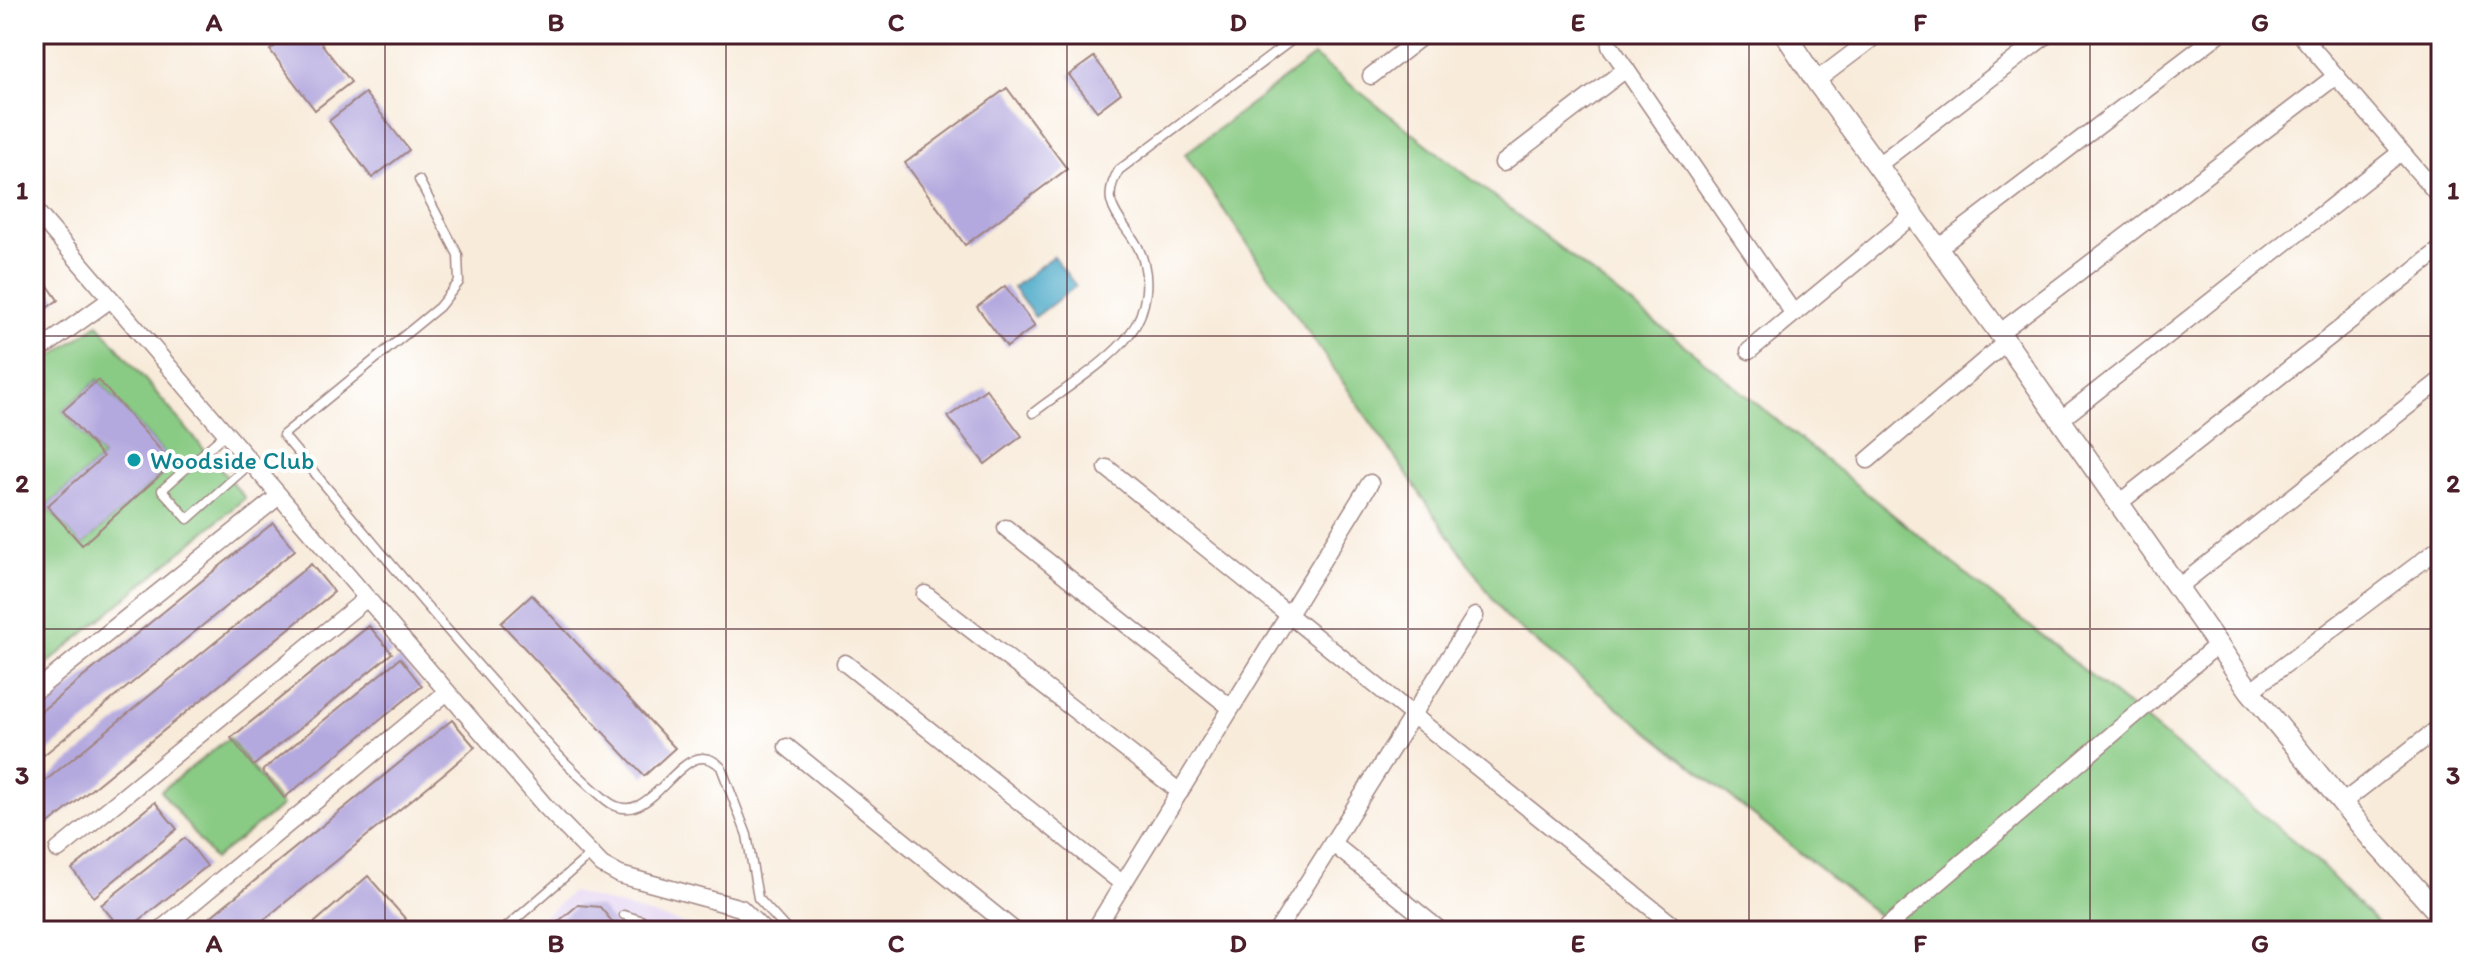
<svg xmlns="http://www.w3.org/2000/svg" width="2475" height="965" font-family="Itim,sans-serif">
	<style>
		.built { fill: #e3d3f2 }
		.green { fill: #89cb84; stroke: #6a7558; stroke-width: 2; fill-rule: evenodd }
		.water { fill: #48a8c7; stroke: #496479; stroke-width: 2 }
		.building { fill: #b4a9de }
		.lines { fill: none; stroke-linecap: round; stroke-linejoin: round }
		.service-casing { stroke: #a18582; stroke-width: 11 }
		.minor-casing { stroke: #a18582; stroke-width: 19 }
		.tertiary-casing { stroke: #a18582; stroke-width: 23 }
		.service { stroke: #fff; stroke-width: 8 }
		.minor { stroke: #fff; stroke-width: 16 }
		.tertiary { stroke: #fff; stroke-width: 20 }
		.grid { fill: none; stroke: #4a1f2b; stroke-width: 2; stroke-opacity: 0.55 }
		.culture-dot { fill: #0f9aa8; stroke: #fff; stroke-width: 3 }
		.labels { text-anchor: middle; stroke-width: 8; stroke-linejoin: round; paint-order: stroke }
		.culture-label { font-size: 26px; fill: #0d838f; stroke: #fff; text-anchor: start }
		.neatline { fill: none; stroke: #4a1f2b; stroke-width: 3 }
		.grid-label { font-size: 26px; text-anchor: middle; font-weight: bold; fill: #4a1f2b }
	</style>
	<rect width="100%" height="100%" fill="#fff"/>
	<filter id="ink" filterUnits="userSpaceOnUse"><feTurbulence type="fractalNoise" baseFrequency=".0125" numOctaves="2"/><feDisplacementMap in="SourceGraphic" scale="16" xChannelSelector="R" yChannelSelector="G"/><feConvolveMatrix kernelMatrix="1 2 1 2 8 2 1 2 1" color-interpolation-filters="sRGB"/></filter>
	<filter id="wash" filterUnits="userSpaceOnUse"><feTurbulence type="fractalNoise" baseFrequency=".006" numOctaves="4" result="noise"/><feDisplacementMap in="SourceGraphic" scale="32" xChannelSelector="R" yChannelSelector="G"/><feGaussianBlur stdDeviation="1.8" result="paint"/><feColorMatrix in="noise" values="0 0 0 0 0 0 0 0 0 0 0 0 0 0 0 0 0 1.4 0 .05"/><feComposite in="paint" operator="in"/></filter>
	<g filter="url(#wash)">
		<rect width="100%" height="100%" fill="#f8ebda"/>
		<path class="built" d="M 572,892 L 709,931 L 528,931 Z"/>
		<g class="green">
			<path d="M 1314,56 L 1698,356 L 2310,854 L 2385,931 L 1898,931 L 1506,618 L 1185,154 Z"/>
			<path d="M 98,324 L 245,498 L 34,675 L 34,626 L 42,618 L 34,598 L 34,481 L 38,477 L 34,472 L 34,369 ZM 98,380 L 173,464 L 82,545 L 47,506 L 103,457 L 63,411 Z"/>
			<path d="M 229,738 L 282,806 L 214,859 L 161,791 Z"/>
		</g>
		<path class="water" d="M 1053,256 L 1076,286 L 1035,317 L 1013,288 Z"/>
		<g id="blocks">
			<g class="building">
				<path d="M 291,34 L 314,34 L 351,82 L 315,110 L 270,50 Z"/>
				<path d="M 1094,57 L 1121,93 L 1097,111 L 1069,75 Z"/>
				<path d="M 1007,88 L 1067,169 L 965,245 L 905,163 Z"/>
				<path d="M 365,93 L 409,150 L 372,178 L 329,121 Z"/>
				<path d="M 37,270 L 58,300 L 34,317 L 34,273 Z"/>
				<path d="M 1005,286 L 1035,326 L 1007,347 L 977,307 Z"/>
				<path d="M 98,380 L 173,464 L 82,545 L 47,506 L 103,457 L 63,411 Z"/>
				<path d="M 986,389 L 1022,436 L 985,464 L 948,417 Z"/>
				<path d="M 273,523 L 295,550 L 34,763 L 34,717 Z"/>
				<path d="M 311,564 L 334,592 L 34,836 L 34,790 Z"/>
				<path d="M 532,595 L 675,748 L 644,776 L 501,623 Z"/>
				<path d="M 369,626 L 392,653 L 253,766 L 231,738 Z"/>
				<path d="M 400,658 L 422,686 L 284,798 L 262,771 Z"/>
				<path d="M 452,720 L 475,747 L 447,771 L 250,931 L 193,931 Z"/>
				<path d="M 155,802 L 177,829 L 94,897 L 72,869 Z"/>
				<path d="M 185,838 L 207,866 L 126,931 L 123,931 L 101,905 Z"/>
				<path d="M 368,876 L 416,931 L 305,931 Z"/>
				<path d="M 578,905 L 600,907 L 620,931 L 547,931 Z"/>
			</g>
		</g>
	</g>
	<g filter="url(#ink)">
		<use href="#blocks" fill-opacity="0" stroke="#a18582" stroke-width="2"/>
		<g class="lines">
			<defs>
				<g id="service">
					<path d="M 419,180 L 458,255 L 459,282 L 439,307 L 283,435 C 352,518 421,601 492,681 C 528,722 564,765 606,800 C 653,839 681,726 721,767 L 747,835 L 758,898 L 788,931"/>
					<path d="M 1033,413 C 1061,391 1109,362 1129,335 C 1148,311 1152,275 1138,247 C 1123,219 1097,205 1119,170 L 1300,34"/>
					<path d="M 226,433 L 162,490 L 188,519 L 251,463"/>
					<path d="M 624,915 L 676,931"/>
					<path d="M 502,931 L 591,854"/>
				</g>
				<g id="minor">
					<path d="M 2300,34 L 2441,198"/>
					<path d="M 1610,46 L 1794,314"/>
					<path d="M 1371,76 L 1425,34"/>
					<path d="M 1816,81 L 1878,34"/>
					<path d="M 1503,163 L 1626,69"/>
					<path d="M 1878,165 L 2048,34"/>
					<path d="M 34,209 L 545,806 L 602,865 L 620,875 L 741,908 L 764,931"/>
					<path d="M 1938,248 L 2219,34"/>
					<path d="M 1999,333 L 2336,76"/>
					<path d="M 1749,351 L 1914,214"/>
					<path d="M 34,354 L 111,299"/>
					<path d="M 2060,420 L 2401,152"/>
					<path d="M 1868,460 L 2006,342"/>
					<path d="M 1107,468 L 1680,931"/>
					<path d="M 2119,503 L 2441,249"/>
					<path d="M 1006,528 L 1231,708"/>
					<path d="M 2177,588 L 2441,380"/>
					<path d="M 925,594 L 1180,792"/>
					<path d="M 845,663 L 1123,884"/>
					<path d="M 2250,691 L 2441,547"/>
					<path d="M 34,692 L 279,496"/>
					<path d="M 787,747 L 1015,931"/>
					<path d="M 2342,803 L 2441,726"/>
					<path d="M 1332,843 L 1441,931"/>
					<path d="M 58,850 L 367,598"/>
					<path d="M 159,931 L 447,692"/>
					<path d="M 1094,931 L 1370,483"/>
					<path d="M 1277,931 L 1475,616"/>
					<path d="M 1882,931 L 2217,645"/>
				</g>
				<path id="tertiary" d="M 1785,34 L 1816,81 L 2006,342 L 2250,691 L 2371,838 L 2441,916"/>
			</defs>
			<use href="#service" class="service-casing"/>
			<use href="#minor" class="minor-casing"/>
			<use href="#tertiary" class="tertiary-casing"/>
			<use href="#service" class="service"/>
			<use href="#minor" class="minor"/>
			<use href="#tertiary" class="tertiary"/>
		</g>
	</g>
	<path class="grid" d="M 385,34 L 385,931M 726,34 L 726,931M 1067,34 L 1067,931M 1408,34 L 1408,931M 1749,34 L 1749,931M 2090,34 L 2090,931M 34,336 L 2441,336M 34,629 L 2441,629"/>
	<circle class="culture-dot" cx="134" cy="460" r="8"/>
	<g class="labels">
		<g class="culture-label">
			<text x="150" y="469">Woodside Club</text>
		</g>
	</g>
	<rect width="2475" height="965" fill="none" stroke="#fff" stroke-width="88"/>
	<rect x="44" y="44" width="2387" height="877" class="neatline"/>
	<g class="grid-label">
		<text x="214" y="31">A</text>
		<text x="556" y="31">B</text>
		<text x="896" y="31">C</text>
		<text x="1238" y="31">D</text>
		<text x="1578" y="31">E</text>
		<text x="1920" y="31">F</text>
		<text x="2260" y="31">G</text>
		<text x="22" y="199">1</text>
		<text x="2453" y="199">1</text>
		<text x="22" y="492">2</text>
		<text x="2453" y="492">2</text>
		<text x="22" y="784">3</text>
		<text x="2453" y="784">3</text>
		<text x="214" y="952">A</text>
		<text x="556" y="952">B</text>
		<text x="896" y="952">C</text>
		<text x="1238" y="952">D</text>
		<text x="1578" y="952">E</text>
		<text x="1920" y="952">F</text>
		<text x="2260" y="952">G</text>
	</g>
</svg>
